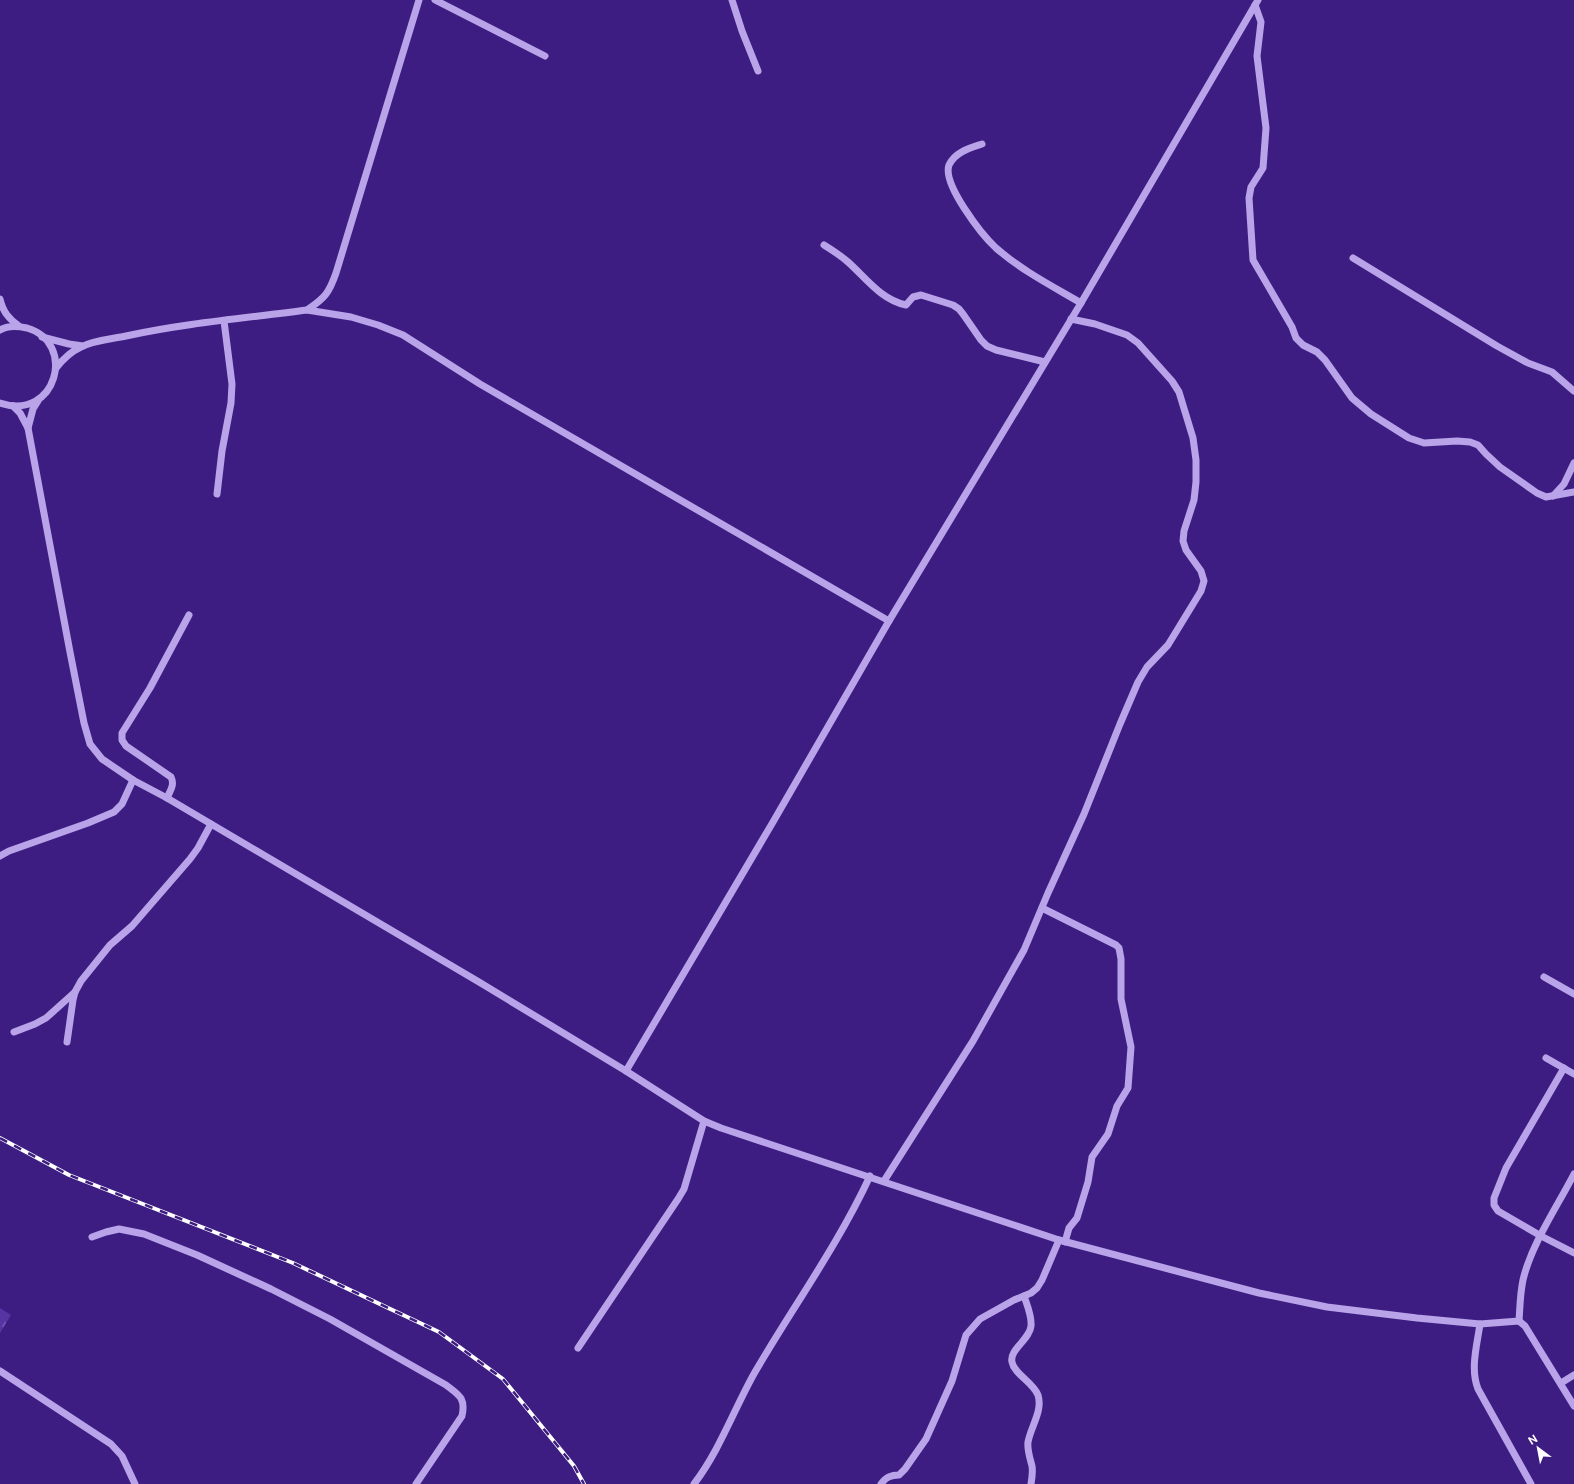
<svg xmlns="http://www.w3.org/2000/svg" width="1574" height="1484" font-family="'Public Sans',sans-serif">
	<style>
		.forest { fill: url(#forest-firs) }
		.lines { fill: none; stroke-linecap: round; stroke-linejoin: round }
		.minor { stroke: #b9a3e9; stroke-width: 7 }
		.rail-casing { stroke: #fff; stroke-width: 4 }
		.rail { stroke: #3e1d82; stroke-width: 2.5; stroke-dasharray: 8; stroke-linecap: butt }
	</style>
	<defs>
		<pattern id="forest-firs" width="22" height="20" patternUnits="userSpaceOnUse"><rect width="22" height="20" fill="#5634a1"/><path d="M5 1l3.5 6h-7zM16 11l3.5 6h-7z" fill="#6f52af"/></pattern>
	</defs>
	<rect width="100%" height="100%" fill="#3e1d82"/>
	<path class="forest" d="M 0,1308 L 11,1315 L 0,1333 Z"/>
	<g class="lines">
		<g class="minor">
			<path d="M 435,0 L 545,56"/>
			<path d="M 732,0 L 742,31 L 758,71"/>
			<path d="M 1255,5 L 1261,22 L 1257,56 L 1266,128 L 1263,168 L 1251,187 L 1249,198 L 1253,260 L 1292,327 L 1296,338 L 1303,345 L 1317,352 L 1325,360 L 1352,398 L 1371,414 L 1409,438 L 1424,443 L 1457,441 L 1470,442 L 1478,445 L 1486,454 L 1500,467 L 1537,493 L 1546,497 L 1574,492"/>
			<path d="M 982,144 C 970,148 955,152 949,165 C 942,184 982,235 996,248 C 1021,270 1052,286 1081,303"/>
			<path d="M 824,245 C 832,250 840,255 848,262 C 865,277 881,300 906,305 L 913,297 L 921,295 L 953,305 L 959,309 L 963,314 L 981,340 L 987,346 L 996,350 L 1045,362"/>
			<path d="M 1353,258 L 1497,346 L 1528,363 L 1552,372 L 1574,391"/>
			<path d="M 0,299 C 3,312 9,319 19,326"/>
			<path d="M 307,310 L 351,317 L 378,325 L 403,335 L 480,384 L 889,621"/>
			<path d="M 0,330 C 8,325 18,326 27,328 C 77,342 57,422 0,403"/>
			<path d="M 42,337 L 69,344 L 83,346"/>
			<path d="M 56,368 C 63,359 70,352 81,347 C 94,340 112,339 126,336 C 186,323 247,318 307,310 C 325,298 329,293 336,273 L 419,0"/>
			<path d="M 13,406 L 20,413 L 28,428 L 70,652 L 84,723 L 90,744 L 102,759 L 133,780 L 167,798 L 479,982 L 626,1071 L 704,1121 L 721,1128 L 1059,1240 L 1259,1293 L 1327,1307 L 1417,1318 L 1480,1324 L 1519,1321 L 1525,1326 L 1574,1406"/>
			<path d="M 28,428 L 33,409 L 38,401"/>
			<path d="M 217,494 L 222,451 L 231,403 L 232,384 L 224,321"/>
			<path d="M 1553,496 L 1564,484 L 1574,463"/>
			<path d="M 167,798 C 170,791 175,785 171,777 L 126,746 L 122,740 L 122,733 L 150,688 L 189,615"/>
			<path d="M 0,856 L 9,851 L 88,823 L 114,812 L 122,804 L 133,780"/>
			<path d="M 1042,908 L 1116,945 L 1119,948 L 1121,959 L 1121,999 L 1131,1047 L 1128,1088 L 1117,1106 L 1108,1134 L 1092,1157 L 1088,1182 L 1077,1218 L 1069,1228 L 1065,1242"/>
			<path d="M 1544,977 L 1574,994"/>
			<path d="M 14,1032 L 35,1024 L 46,1018 L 75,992"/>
			<path d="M 67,1042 L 73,1000 L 75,992 L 81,981 L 110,945 L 132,926 L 190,859 L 198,848 L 211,824"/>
			<path d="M 1546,1058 L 1574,1074"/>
			<path d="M 1564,1068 L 1506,1168 L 1494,1198 L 1494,1205 L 1498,1211 L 1541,1236 L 1574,1253"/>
			<path d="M 626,1071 L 773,822 L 889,621 L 1081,303 L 1258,0"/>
			<path d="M 884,1181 L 973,1041 L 1024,950 L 1048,893 L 1084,814 L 1120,724 L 1138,682 L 1147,667 L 1168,645 L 1201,591 L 1204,581 L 1201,571 L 1186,550 L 1183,541 L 1184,531 L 1194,500 L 1196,482 L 1196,460 L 1193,438 L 1179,392 L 1172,381 L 1138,343 L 1127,335 L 1095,324 L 1071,319"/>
			<path d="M 92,1237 L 106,1232 L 119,1229 L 144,1234 L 197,1255 L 271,1289 L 330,1319 L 446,1385 C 459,1395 466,1398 462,1416 L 416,1484"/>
			<path d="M 1024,1296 C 1027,1305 1032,1316 1031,1326 C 1030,1339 1009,1350 1012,1362 C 1014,1374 1033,1382 1038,1395 C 1043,1411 1031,1426 1028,1442 C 1027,1450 1030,1458 1032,1466 C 1033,1472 1032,1478 1031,1484"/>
			<path d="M 1519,1321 C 1520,1307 1520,1294 1523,1280 C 1531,1245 1557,1207 1574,1174"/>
			<path d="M 1480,1324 C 1477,1345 1470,1369 1478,1389 L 1531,1484"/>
			<path d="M 578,1348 L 678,1199 L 684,1189 L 704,1121"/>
			<path d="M 0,1371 L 111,1444 L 122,1456 L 135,1484"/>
			<path d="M 1561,1383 L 1574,1375"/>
			<path d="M 694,1484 C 720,1450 734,1409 755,1372 C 793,1307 838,1245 870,1176"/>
			<path d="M 881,1484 C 886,1477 891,1475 899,1475 L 905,1469 L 926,1439 L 952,1381 L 966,1335 L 980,1319 L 1014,1300 L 1031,1293 L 1037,1288 L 1042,1280 L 1059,1240"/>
		</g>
		<defs>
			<path id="rail" d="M 0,1138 L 69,1175 L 293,1263 L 439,1332 L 503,1379 L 574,1466 L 584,1484"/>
		</defs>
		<use href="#rail" class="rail-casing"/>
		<use href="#rail" class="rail"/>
	</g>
	<g transform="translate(1538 1448) rotate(328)" stroke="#3e1d82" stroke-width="3" paint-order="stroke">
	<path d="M0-3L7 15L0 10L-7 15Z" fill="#ffffff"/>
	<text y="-6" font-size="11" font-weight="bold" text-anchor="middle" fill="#ffffff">N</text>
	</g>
</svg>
